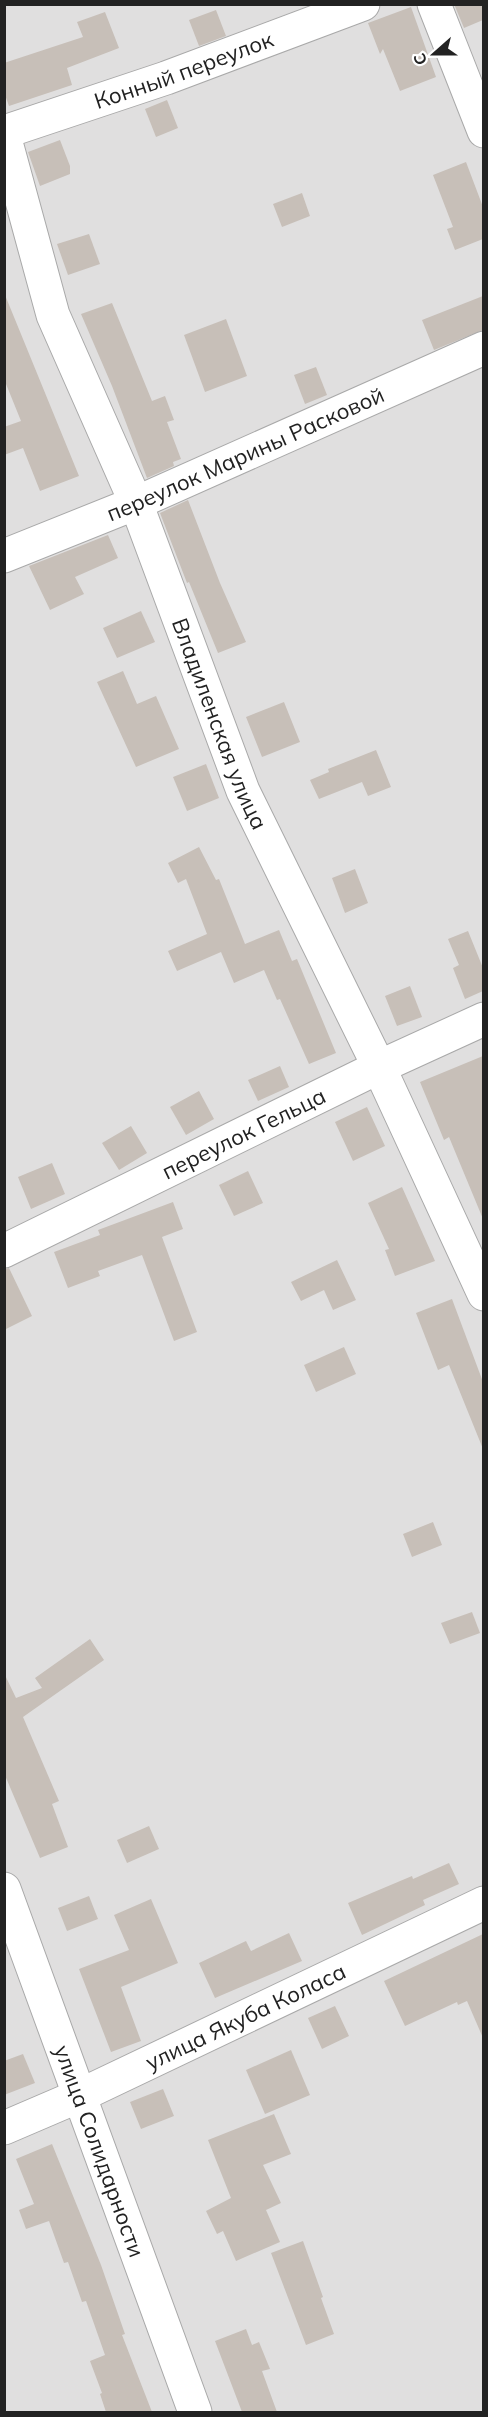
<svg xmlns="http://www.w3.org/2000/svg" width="488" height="2417" font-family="Mulish,sans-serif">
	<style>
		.residential { fill: #e0dfdf }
		.building { fill: #c7bfb8 }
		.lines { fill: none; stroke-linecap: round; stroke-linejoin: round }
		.minor-casing { stroke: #a9a9a9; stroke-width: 35 }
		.minor { stroke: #fff; stroke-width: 33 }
		.labels { text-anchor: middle; stroke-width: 6; stroke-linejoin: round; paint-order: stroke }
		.street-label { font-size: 22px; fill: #222; stroke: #fff }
	</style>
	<rect width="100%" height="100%" fill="#f2efe9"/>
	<rect class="residential" x="5" y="5" width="478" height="2407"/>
	<g class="building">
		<path d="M 454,4 L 483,4 L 483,20 L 464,28 Z"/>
		<path d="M 411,7 L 436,77 L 400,91 L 383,49 L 380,54 L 368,23 Z"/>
		<path d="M 216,10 L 226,36 L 199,46 L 189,20 Z"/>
		<path d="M 105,12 L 119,48 L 67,68 L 72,85 L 9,106 L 4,92 L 4,63 L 83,37 L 77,22 Z"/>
		<path d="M 167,100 L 178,128 L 156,137 L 145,109 Z"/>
		<path d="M 60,140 L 70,166 L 70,174 L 40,186 L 28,152 Z"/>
		<path d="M 466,162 L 483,207 L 483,239 L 455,250 L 447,229 L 453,227 L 433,175 Z"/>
		<path d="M 302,193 L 310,216 L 282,227 L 273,204 Z"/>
		<path d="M 89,234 L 100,264 L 68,275 L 57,244 Z"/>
		<path d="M 5,295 L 79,476 L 40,491 L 23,448 L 4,455 L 4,427 L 21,421 L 4,379 Z"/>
		<path d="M 483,296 L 483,330 L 434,350 L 422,320 Z"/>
		<path d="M 112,303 L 152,401 L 165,396 L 174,420 L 167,422 L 181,459 L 173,462 L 174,466 L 147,478 L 112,386 L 81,314 Z"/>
		<path d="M 226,319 L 247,376 L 205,392 L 184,335 Z"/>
		<path d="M 316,367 L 327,395 L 305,404 L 294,375 Z"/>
		<path d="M 188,500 L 220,583 L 246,642 L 218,653 L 189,582 L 187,583 L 160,513 Z"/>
		<path d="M 108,535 L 118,558 L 75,577 L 84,594 L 50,610 L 29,566 Z"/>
		<path d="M 141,611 L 155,642 L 117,658 L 103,628 Z"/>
		<path d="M 123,671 L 137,704 L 156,696 L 179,749 L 136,767 L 97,682 Z"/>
		<path d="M 284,702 L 300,742 L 262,757 L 246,717 Z"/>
		<path d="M 376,750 L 391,787 L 368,796 L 362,782 L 319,799 L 310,780 L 329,772 L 328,769 Z"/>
		<path d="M 206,764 L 219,798 L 187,811 L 173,777 Z"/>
		<path d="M 199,847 L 216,880 L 219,879 L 245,944 L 279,930 L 292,961 L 297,959 L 336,1053 L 309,1064 L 280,999 L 277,1000 L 264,970 L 234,983 L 221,952 L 177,971 L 168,951 L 207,934 L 186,879 L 178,883 L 168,863 Z"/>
		<path d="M 355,869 L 368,903 L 345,913 L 332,878 Z"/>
		<path d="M 468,931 L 483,968 L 483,991 L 465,999 L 453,968 L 459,965 L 448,939 Z"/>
		<path d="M 410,986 L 422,1017 L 397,1026 L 385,996 Z"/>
		<path d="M 483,1056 L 483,1219 L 449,1137 L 444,1140 L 420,1082 Z"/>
		<path d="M 280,1066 L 289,1087 L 258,1101 L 248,1080 Z"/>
		<path d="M 199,1091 L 214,1119 L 186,1135 L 170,1107 Z"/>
		<path d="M 367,1107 L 385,1146 L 353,1161 L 335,1122 Z"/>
		<path d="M 131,1126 L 147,1153 L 119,1170 L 102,1143 Z"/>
		<path d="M 52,1163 L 65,1194 L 31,1209 L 18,1177 Z"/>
		<path d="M 248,1171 L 263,1203 L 234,1216 L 219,1185 Z"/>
		<path d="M 402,1187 L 435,1261 L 395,1276 L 385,1250 L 389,1249 L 368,1203 Z"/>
		<path d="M 173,1202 L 183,1229 L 162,1237 L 197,1332 L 174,1341 L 142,1255 L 98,1271 L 100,1276 L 68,1288 L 54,1252 L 100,1235 L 98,1230 Z"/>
		<path d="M 337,1260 L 356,1300 L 333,1310 L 324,1290 L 301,1301 L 291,1282 Z"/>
		<path d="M 9,1268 L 32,1316 L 4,1330 L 4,1269 Z"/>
		<path d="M 452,1299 L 483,1382 L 483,1449 L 449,1365 L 438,1370 L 416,1313 Z"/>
		<path d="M 344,1347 L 356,1374 L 316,1392 L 304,1365 Z"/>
		<path d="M 433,1522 L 442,1545 L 412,1557 L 403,1534 Z"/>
		<path d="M 472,1612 L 480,1633 L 450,1644 L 441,1623 Z"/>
		<path d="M 90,1639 L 104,1660 L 23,1717 L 59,1801 L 52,1804 L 68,1847 L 40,1858 L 4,1773 L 4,1673 L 16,1698 L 42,1688 L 35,1678 Z"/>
		<path d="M 149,1826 L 159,1849 L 127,1863 L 117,1840 Z"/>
		<path d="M 449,1863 L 459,1884 L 423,1900 L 425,1905 L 362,1935 L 348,1903 L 412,1876 L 413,1879 Z"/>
		<path d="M 89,1896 L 98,1919 L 67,1931 L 58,1908 Z"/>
		<path d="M 151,1899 L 178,1963 L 121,1987 L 141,2041 L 111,2052 L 79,1969 L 129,1950 L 114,1915 Z"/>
		<path d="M 289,1933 L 302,1961 L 215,1998 L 199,1963 L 246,1941 L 251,1951 Z"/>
		<path d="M 483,1934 L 483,2038 L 467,2001 L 458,2005 L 457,2002 L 405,2026 L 384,1981 Z"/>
		<path d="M 335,2006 L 349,2036 L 322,2049 L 308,2018 Z"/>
		<path d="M 291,2050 L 310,2095 L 265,2114 L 246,2070 Z"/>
		<path d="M 23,2054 L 35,2083 L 4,2095 L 4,2061 Z"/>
		<path d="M 163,2089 L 174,2116 L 141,2129 L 130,2102 Z"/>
		<path d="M 274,2114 L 291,2154 L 263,2165 L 281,2203 L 266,2210 L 280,2242 L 236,2261 L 223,2231 L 217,2234 L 206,2211 L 231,2198 L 208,2140 Z"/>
		<path d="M 52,2144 L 101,2265 L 125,2334 L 122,2335 L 152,2412 L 106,2412 L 100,2394 L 102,2393 L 90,2361 L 105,2355 L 86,2301 L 82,2302 L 68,2262 L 64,2263 L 49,2221 L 26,2229 L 19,2210 L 34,2204 L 16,2159 Z"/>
		<path d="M 303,2241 L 323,2297 L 321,2298 L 334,2334 L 306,2345 L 271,2253 Z"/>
		<path d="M 246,2329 L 252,2345 L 259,2342 L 270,2369 L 262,2371 L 277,2412 L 242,2412 L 215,2341 Z"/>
	</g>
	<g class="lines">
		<defs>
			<g id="minor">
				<path d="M 434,4 L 484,131"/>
				<path id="s1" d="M 4,132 L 166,78 L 363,4"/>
				<path id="s2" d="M 4,135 L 53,315 L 136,503 L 243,791 L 379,1067 L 484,1294"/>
				<path id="s3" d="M 4,556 L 136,503 L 484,348"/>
				<path id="s4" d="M 4,1251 L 379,1067 L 484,1019"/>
				<path id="s5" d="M 4,1889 L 195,2412"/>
				<path id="s6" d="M 4,2128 L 81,2095 L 484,1903"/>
			</g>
		</defs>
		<use href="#minor" class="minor-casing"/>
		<use href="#minor" class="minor"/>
	</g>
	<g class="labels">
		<g class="street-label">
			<text dy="8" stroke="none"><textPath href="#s1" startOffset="190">Конный переулок</textPath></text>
			<text dy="8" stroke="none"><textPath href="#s3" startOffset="262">переулок Марины Расковой</textPath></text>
			<text dy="8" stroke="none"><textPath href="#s2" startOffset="628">Владиленская улица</textPath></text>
			<text dy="8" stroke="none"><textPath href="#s4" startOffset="267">переулок Гельца</textPath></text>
			<text dy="8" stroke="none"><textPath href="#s6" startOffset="266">улица Якуба Коласа</textPath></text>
			<text dy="8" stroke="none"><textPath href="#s5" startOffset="279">улица Солидарности</textPath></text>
		</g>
	</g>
	<rect width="488" height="2417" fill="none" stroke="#222222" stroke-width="12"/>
	<g transform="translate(434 54) rotate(249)" stroke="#ffffff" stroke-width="4.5" paint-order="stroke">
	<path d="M0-4.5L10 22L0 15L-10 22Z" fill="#222222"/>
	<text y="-9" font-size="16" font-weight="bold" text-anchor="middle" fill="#222222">С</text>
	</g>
</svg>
